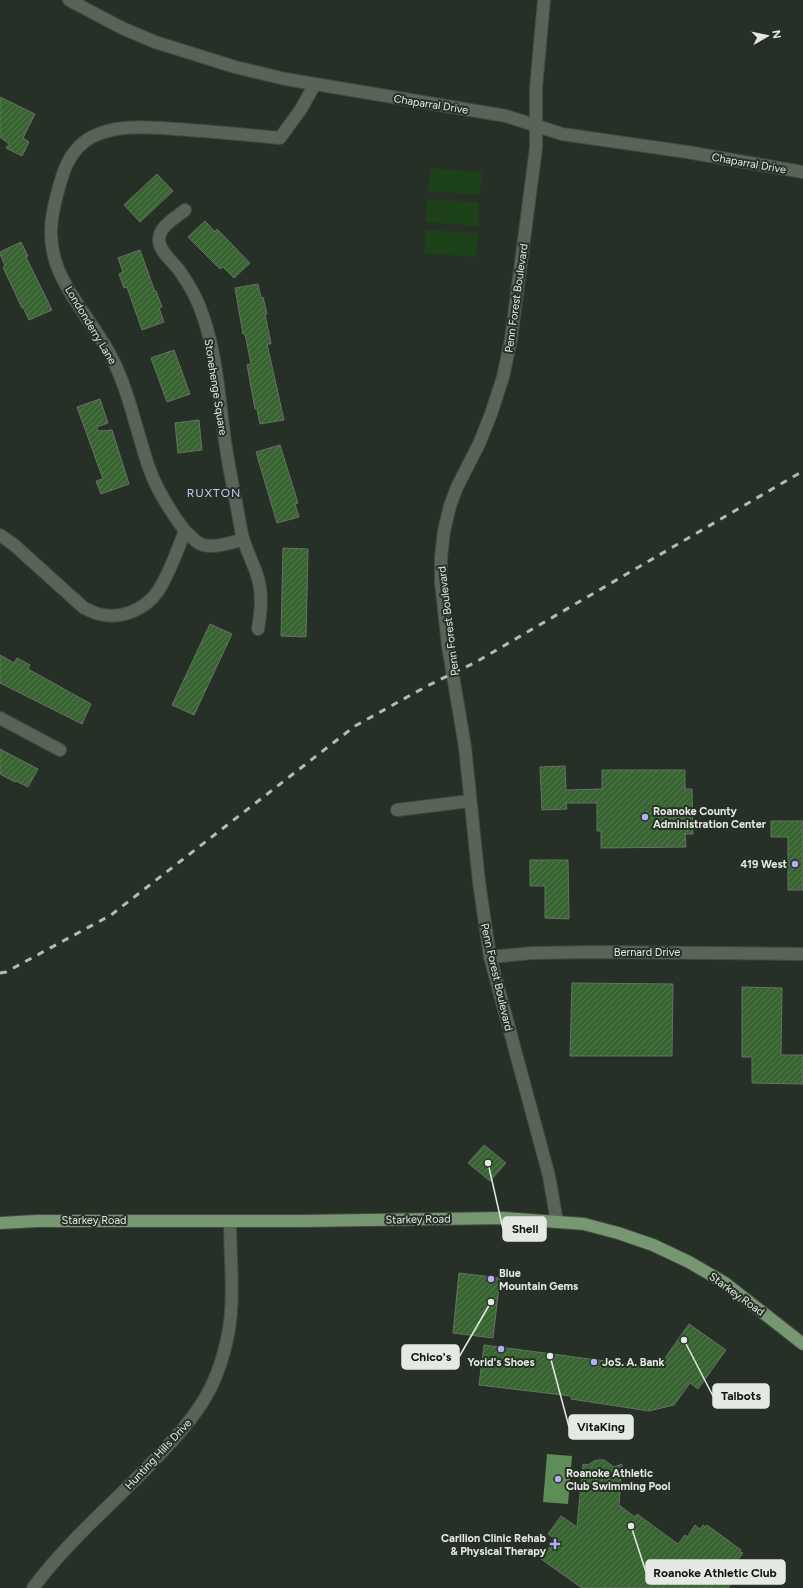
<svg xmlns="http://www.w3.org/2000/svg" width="803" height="1588" font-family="Figtree,sans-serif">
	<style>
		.green { fill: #1d4219 }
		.water { fill: #5e8d58 }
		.building { fill: url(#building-hatch); stroke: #687166 }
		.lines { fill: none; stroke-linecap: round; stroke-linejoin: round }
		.minor-casing { stroke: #434a42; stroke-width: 14 }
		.major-casing { stroke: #434a42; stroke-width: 14 }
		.minor { stroke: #5a6358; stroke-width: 12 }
		.major { stroke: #769772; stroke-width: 12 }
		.rail { stroke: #b5bbb4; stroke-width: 3; stroke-dasharray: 7 7; stroke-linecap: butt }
		.poi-dot { fill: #b8abf7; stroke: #273026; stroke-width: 1.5 }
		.labels { text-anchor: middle; stroke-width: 4; stroke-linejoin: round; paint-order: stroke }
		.street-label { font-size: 11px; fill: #e4e9e3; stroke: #273026 }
		.poi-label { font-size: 11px; font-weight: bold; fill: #e4e9e3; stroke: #273026; text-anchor: start }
		.neighbourhood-label { font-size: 12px; letter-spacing: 1px; fill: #cec5ff; stroke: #273026 }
		.leader { fill: none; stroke: #e4e9e3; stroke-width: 1.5 }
		.callout-dot { fill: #e4e9e3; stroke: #273026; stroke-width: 1.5 }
		.callout { fill: #e4e9e3; stroke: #e4e9e3; stroke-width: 1.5 }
		.callout-label { font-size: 12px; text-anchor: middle; font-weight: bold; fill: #111 }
	</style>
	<defs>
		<pattern id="building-hatch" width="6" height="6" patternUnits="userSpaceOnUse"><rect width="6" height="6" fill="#376431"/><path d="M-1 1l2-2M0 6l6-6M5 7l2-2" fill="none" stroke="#547a4f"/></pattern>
	</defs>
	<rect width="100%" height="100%" fill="#273026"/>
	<g class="green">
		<path d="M 430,168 L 482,172 L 480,195 L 428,191 Z"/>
		<path d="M 427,199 L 479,202 L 478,226 L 426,222 Z"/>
		<path d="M 426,230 L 478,233 L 476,257 L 424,253 Z"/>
	</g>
	<path class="water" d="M 547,1454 L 572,1456 L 568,1504 L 543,1502 Z"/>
	<g class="building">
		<path d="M 0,97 L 35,114 L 23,138 L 29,142 L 22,156 L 6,148 L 9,144 L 0,137 Z"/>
		<path d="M 157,174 L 173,191 L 140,222 L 124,205 Z"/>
		<path d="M 205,221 L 215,232 L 217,229 L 250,263 L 234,278 L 223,267 L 220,269 L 188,237 Z"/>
		<path d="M 21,242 L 28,256 L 26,257 L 52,310 L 29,320 L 23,307 L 22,308 L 3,267 L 5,266 L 0,254 L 0,252 Z"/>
		<path d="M 140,250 L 155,292 L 156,291 L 162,307 L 159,308 L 164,322 L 142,330 L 127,287 L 124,288 L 119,274 L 123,272 L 118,258 Z"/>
		<path d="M 258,284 L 261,298 L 263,297 L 267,314 L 265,314 L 271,344 L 267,344 L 284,420 L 260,424 L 257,409 L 255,409 L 247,365 L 251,364 L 245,334 L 243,334 L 235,288 Z"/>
		<path d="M 174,350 L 190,394 L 167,402 L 151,358 Z"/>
		<path d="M 100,399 L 108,423 L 97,427 L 98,431 L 112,430 L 129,484 L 101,494 L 96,481 L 103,479 L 77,407 Z"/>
		<path d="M 199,420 L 202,450 L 178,453 L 175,423 Z"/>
		<path d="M 280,445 L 298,503 L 295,504 L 299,517 L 277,523 L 256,452 Z"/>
		<path d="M 283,548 L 308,549 L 306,637 L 281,636 Z"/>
		<path d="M 210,624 L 232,634 L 194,715 L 172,705 Z"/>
		<path d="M 0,655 L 14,663 L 17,658 L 30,665 L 28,669 L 91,704 L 82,724 L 0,683 Z"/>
		<path d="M 0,749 L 38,769 L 28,787 L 16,781 L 15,782 L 0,774 Z"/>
		<path d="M 565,766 L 566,790 L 602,789 L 602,770 L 685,770 L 685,789 L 692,789 L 693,834 L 685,834 L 686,847 L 601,848 L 601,831 L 597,831 L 597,803 L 566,803 L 567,809 L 542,810 L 540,767 Z"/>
		<path d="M 771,821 L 803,821 L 803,890 L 788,890 L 788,837 L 771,837 Z"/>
		<path d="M 530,860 L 568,860 L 569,919 L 545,918 L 545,886 L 530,886 Z"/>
		<path d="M 572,983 L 673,984 L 672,1056 L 570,1056 Z"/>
		<path d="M 742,987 L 782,988 L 781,1055 L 803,1055 L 803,1084 L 752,1083 L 752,1057 L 742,1057 Z"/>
		<path d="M 484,1145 L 506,1163 L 490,1181 L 468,1163 Z"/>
		<path d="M 459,1273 L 500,1278 L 493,1338 L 453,1333 Z"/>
		<path d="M 689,1324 L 726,1350 L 698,1389 L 690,1383 L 674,1405 L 649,1411 L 571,1399 L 571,1396 L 479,1385 L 484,1345 L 658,1368 Z"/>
		<path d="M 599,1460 L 604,1460 L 614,1467 L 622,1464 L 619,1505 L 635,1517 L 637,1514 L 678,1544 L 685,1535 L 687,1537 L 695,1525 L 700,1529 L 703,1525 L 706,1527 L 707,1525 L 741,1550 L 740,1552 L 743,1553 L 737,1561 L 744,1566 L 728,1588 L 582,1588 L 541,1559 L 555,1539 L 548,1534 L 561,1516 L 577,1527 L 583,1464 L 588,1465 L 594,1461 Z"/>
	</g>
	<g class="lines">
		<defs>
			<g id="minor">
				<path d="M 69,0 L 122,28 L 155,42 L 235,67 L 285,79 L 506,116 L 562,134 L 687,152 L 803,172"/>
				<path d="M 544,0 L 536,88 L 536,148 L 511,339 L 503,377 L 491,414 L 479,444 L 457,487 L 450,506 L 444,531 L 441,557 L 441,582 L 448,646 L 465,747 L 479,882 L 490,957 L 549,1176 L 557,1222"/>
				<path d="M 185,210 C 175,218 158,227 159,241 C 160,252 173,262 179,270 C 189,284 198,300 203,316 C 217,356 219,399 225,441 C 229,470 236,500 241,530 C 244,546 252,560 257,575 C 263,593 261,611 258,629"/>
				<path d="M 185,531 C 189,534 193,539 197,542 C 210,551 230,542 243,540"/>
				<path d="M 0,535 L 13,544 L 84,608 C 89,610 94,613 99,614 C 121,620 146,609 158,591 C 170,573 177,550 185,531 C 170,511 156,489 148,465 C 136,429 129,392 112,358 C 97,328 72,302 59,271 C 47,243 50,219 58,191 C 63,172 68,155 84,142 C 112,121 156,128 189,130 C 219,132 249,135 280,138 L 301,109 L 315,84"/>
				<path d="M 0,718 L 60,750"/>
				<path d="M 397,810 L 470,801"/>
				<path d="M 490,957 L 533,953 L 596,952 L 803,954"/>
				<path d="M 33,1588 C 64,1546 107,1508 143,1472 C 164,1450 186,1428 202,1403 C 215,1383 223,1359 228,1335 C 235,1299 230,1257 230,1221"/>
			</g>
			<path id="major" d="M 0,1223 L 37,1221 L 301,1221 L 504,1218 L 584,1224 L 618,1233 L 653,1245 L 689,1262 L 725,1283 L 803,1344"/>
		</defs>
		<use href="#minor" class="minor-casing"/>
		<use href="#major" class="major-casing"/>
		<use href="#minor" class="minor"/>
		<use href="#major" class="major"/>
		<path class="rail" d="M 0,973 L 6,972 L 111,915 L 355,726 L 427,686 L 476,662 L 803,471"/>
	</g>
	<g class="poi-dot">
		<circle cx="645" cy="817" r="4"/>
		<circle cx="795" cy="864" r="4"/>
		<circle cx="491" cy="1279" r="4"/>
		<circle cx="501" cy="1349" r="4"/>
		<circle cx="594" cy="1362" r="4"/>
		<circle cx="558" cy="1479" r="4"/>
		<path d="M553 1538h4v4h4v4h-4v4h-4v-4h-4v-4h4z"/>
	</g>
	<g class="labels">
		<g class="street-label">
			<text transform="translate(431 104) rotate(9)" y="4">Chaparral Drive</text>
			<text transform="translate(749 163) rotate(10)" y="4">Chaparral Drive</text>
			<text transform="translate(516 298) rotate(-82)" y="4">Penn Forest Boulevard</text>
			<text transform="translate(91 325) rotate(59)" y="4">Londonderry Lane</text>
			<text transform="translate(216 387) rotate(81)" y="4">Stonehenge Square</text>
			<text transform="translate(448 621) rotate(-97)" y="4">Penn Forest Boulevard</text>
			<text x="647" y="956">Bernard Drive</text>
			<text transform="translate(497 977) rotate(77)" y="4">Penn Forest Boulevard</text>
			<text transform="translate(418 1219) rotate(-1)" y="4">Starkey Road</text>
			<text x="94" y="1224">Starkey Road</text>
			<text transform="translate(737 1294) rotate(36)" y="4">Starkey Road</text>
			<text transform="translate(158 1454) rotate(-47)" y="4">Hunting Hills Drive</text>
		</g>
		<g class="poi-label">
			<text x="653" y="815">Roanoke County<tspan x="653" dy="13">Administration Center</tspan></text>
			<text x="787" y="868" text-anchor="end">419 West</text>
			<text x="499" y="1277">Blue<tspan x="499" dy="13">Mountain Gems</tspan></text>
			<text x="501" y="1366" text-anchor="middle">Yorid's Shoes</text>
			<text x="602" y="1366">JoS. A. Bank</text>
			<text x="566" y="1477">Roanoke Athletic<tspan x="566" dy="13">Club Swimming Pool</tspan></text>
			<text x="546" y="1542" text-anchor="end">Carilion Clinic Rehab<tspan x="546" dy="13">&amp; Physical Therapy</tspan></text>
		</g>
		<g class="neighbourhood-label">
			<text x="214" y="497">RUXTON</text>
		</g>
	</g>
	<path class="leader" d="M488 1163L503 1229M491 1302L459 1357M684 1340L713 1396M550 1356L569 1427M631 1526L646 1572"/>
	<g class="callout-dot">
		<circle cx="488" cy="1163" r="4"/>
		<circle cx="491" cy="1302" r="4"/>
		<circle cx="684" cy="1340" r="4"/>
		<circle cx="550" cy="1356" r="4"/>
		<circle cx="631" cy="1526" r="4"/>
	</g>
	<g class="callout">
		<rect x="503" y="1217" width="43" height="24" rx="4"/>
		<rect x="402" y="1345" width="57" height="24" rx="4"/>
		<rect x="713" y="1384" width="56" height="24" rx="4"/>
		<rect x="569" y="1415" width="64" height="24" rx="4"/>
		<rect x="646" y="1560" width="139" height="24" rx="4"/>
	</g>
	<g class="callout-label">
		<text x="525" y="1233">Shell</text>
		<text x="431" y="1361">Chico's</text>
		<text x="741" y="1400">Talbots</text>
		<text x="601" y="1431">VitaKing</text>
		<text x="715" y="1577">Roanoke Athletic Club</text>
	</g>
	<g transform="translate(767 36) rotate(81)" stroke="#273026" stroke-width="3" paint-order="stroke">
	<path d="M0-3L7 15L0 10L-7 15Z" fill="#e4e9e3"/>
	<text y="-6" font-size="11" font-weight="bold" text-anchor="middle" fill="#e4e9e3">N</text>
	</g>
</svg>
